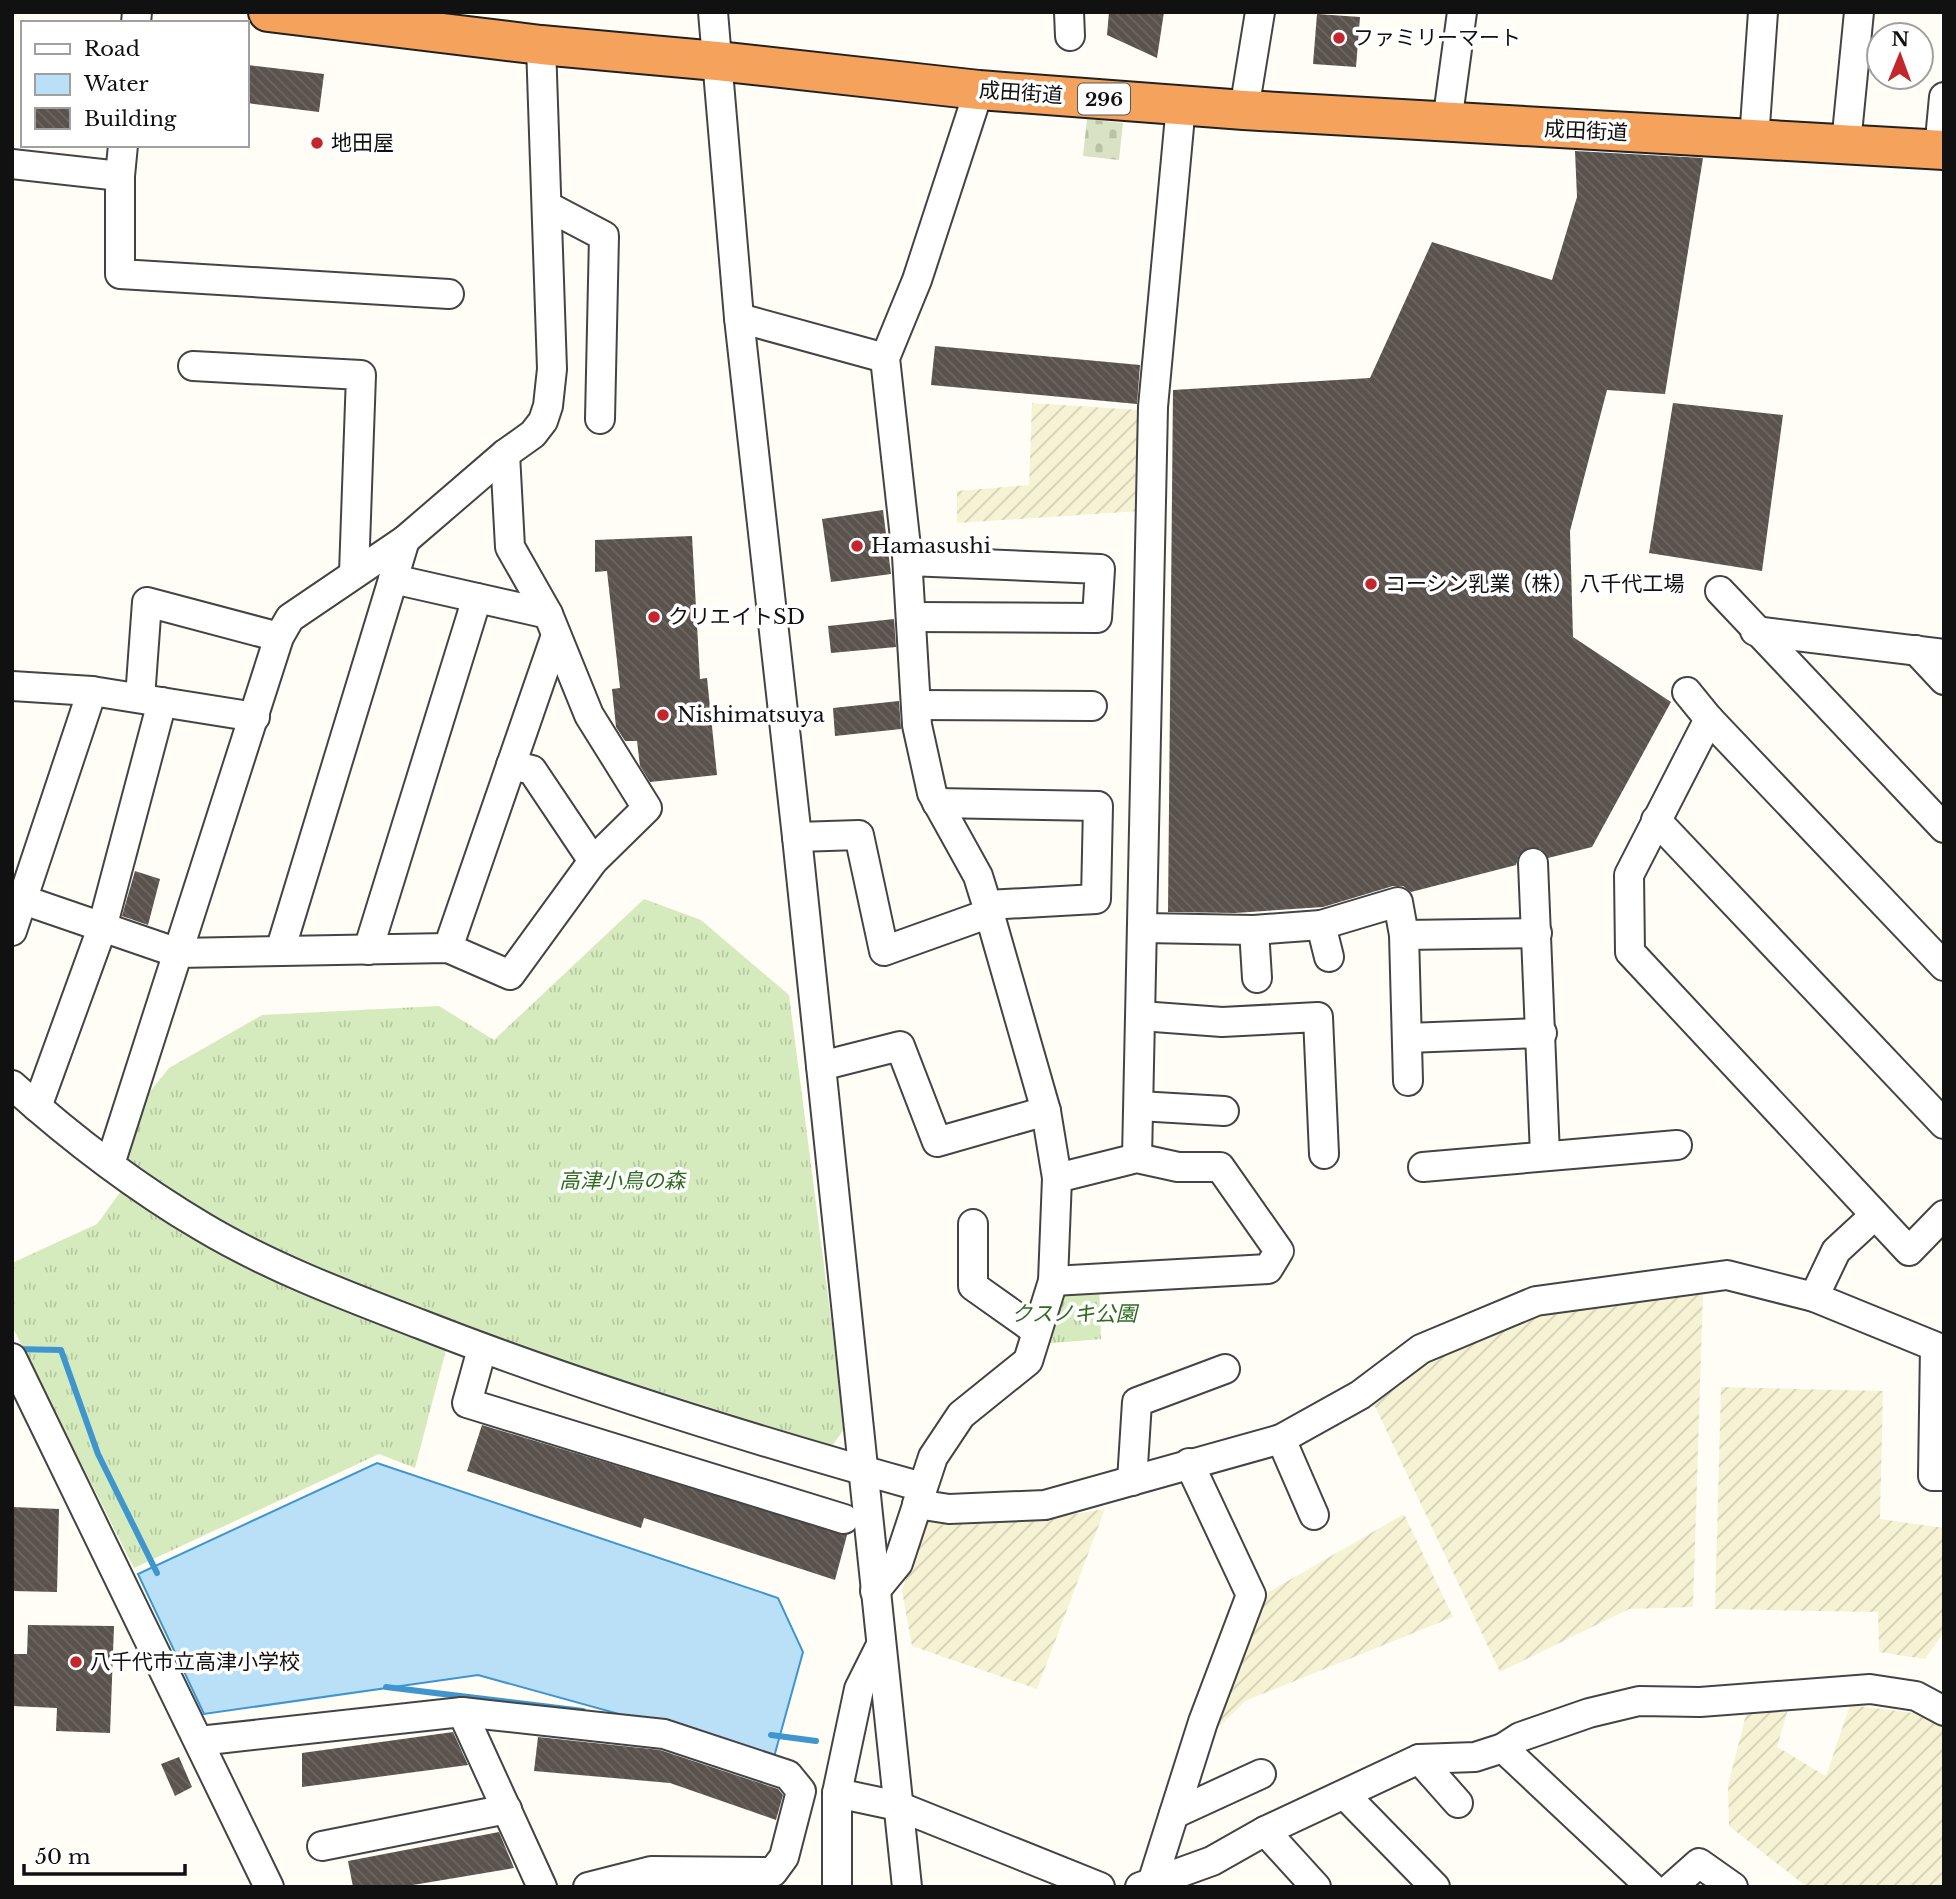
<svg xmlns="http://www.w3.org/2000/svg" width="1956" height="1899" font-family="'Libre Baskerville','Noto Sans JP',serif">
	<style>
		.farmland { fill: url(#farmland-furrows) }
		.grass { fill: url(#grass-tufts) }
		.cemetery { fill: url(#cemetery-stones) }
		.water { fill: #b9e0f7; stroke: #3f96cf; stroke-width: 2 }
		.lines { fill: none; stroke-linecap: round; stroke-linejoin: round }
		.stream { stroke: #3f96cf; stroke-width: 6 }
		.building { fill: url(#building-back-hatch) }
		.minor-casing { stroke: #444; stroke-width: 32 }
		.highway-casing { stroke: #222; stroke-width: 42 }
		.minor { stroke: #fff; stroke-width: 28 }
		.highway { stroke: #f5a25d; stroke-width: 38 }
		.poi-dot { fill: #c4262e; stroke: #fff; stroke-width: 2.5 }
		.labels { text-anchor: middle; stroke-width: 7; stroke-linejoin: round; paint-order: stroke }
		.shield { fill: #fff; stroke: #585858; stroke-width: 2 }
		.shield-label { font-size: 19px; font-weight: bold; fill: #111 }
		.poi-label { font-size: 21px; fill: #111; stroke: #fff; text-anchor: start }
		.street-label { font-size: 21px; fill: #111; stroke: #fff }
		.park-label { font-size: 21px; font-style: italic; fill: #2f6b1f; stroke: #fff }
	</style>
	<defs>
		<pattern id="farmland-furrows" width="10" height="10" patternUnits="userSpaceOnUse" patternTransform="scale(1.75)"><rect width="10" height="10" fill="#f6f3d4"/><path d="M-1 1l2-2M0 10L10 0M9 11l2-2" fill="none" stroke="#d2cfb5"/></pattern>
		<pattern id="grass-tufts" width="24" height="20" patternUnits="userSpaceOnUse" patternTransform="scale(1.75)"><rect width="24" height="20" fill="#d5ebbd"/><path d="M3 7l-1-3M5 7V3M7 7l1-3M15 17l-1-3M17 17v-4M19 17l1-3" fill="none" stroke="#b6c8a1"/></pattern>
		<pattern id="cemetery-stones" width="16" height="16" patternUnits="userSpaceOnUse" patternTransform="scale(1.75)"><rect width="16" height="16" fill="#d9e3c4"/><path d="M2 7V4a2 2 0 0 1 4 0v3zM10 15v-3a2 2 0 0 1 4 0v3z" fill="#b9c2a7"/></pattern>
		<pattern id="building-back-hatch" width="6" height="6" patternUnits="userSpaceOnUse" patternTransform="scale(1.75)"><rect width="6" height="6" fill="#5a524d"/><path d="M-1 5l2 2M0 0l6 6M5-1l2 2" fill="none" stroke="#6d6662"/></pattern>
	</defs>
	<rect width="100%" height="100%" fill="#fffdf5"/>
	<g class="farmland">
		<path d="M 1032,403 L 1138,410 L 1140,511 L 957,523 L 957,491 L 1029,485 Z"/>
		<path d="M 1703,1291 L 1693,1607 L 1629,1609 L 1500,1672 L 1372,1400 L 1427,1355 L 1538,1313 Z"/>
		<path d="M 1721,1387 L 1883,1391 L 1880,1519 L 1944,1528 L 1944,1632 L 1925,1659 L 1879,1652 L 1878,1612 L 1715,1609 Z"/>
		<path d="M 1105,1509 L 1037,1689 L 912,1646 L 902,1591 L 924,1520 L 1044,1519 Z"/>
		<path d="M 1404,1514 L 1453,1617 L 1245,1701 L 1205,1741 L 1260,1597 Z"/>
		<path d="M 1850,1705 L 1930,1715 L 1944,1722 L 1944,1887 L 1807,1887 L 1729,1826 L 1728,1785 L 1747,1711 L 1789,1706 L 1777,1747 L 1826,1776 Z"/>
	</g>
	<g class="grass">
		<path d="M 644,899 L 701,920 L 789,995 L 845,1428 L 832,1446 L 388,1306 L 202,1216 L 122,1160 L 140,1104 L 169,1068 L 262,1015 L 439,1006 L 494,1040 Z"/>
		<path d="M 124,1187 L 447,1346 L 415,1468 L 379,1454 L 134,1568 L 12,1326 L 12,1263 L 97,1224 Z"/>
		<path d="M 1099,1283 L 1101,1339 L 1041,1344 L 1055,1285 Z"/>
	</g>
	<path class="cemetery" d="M 1087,119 L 1123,123 L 1119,160 L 1083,156 Z"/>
	<path class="water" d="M 377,1463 L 778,1598 L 803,1652 L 774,1757 L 478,1675 L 204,1714 L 138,1574 Z"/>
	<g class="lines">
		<g class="stream">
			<path d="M 14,1349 L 61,1350 L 98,1454 L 157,1573"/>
			<path d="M 386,1687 L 583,1711"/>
			<path d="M 771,1735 L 816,1741"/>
		</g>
	</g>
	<g class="building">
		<path d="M 1109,12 L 1164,12 L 1157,58 L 1107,35 Z"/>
		<path d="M 1317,14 L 1360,17 L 1356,67 L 1313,64 Z"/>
		<path d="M 247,65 L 324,74 L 319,112 L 247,103 Z"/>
		<path d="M 1575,151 L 1703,158 L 1665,394 L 1607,390 L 1570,531 L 1573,637 L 1671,702 L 1592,847 L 1548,858 L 1541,849 L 1532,847 L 1519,855 L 1516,865 L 1411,892 L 1403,886 L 1393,886 L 1323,907 L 1235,913 L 1168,912 L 1173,390 L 1370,378 L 1432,242 L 1552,280 L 1577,197 Z"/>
		<path d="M 935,346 L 1140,365 L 1137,404 L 931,385 Z"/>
		<path d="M 1673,403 L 1783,415 L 1762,571 L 1649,553 Z"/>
		<path d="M 883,510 L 891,574 L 831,582 L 822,519 Z"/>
		<path d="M 692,536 L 700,679 L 707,678 L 717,775 L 650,782 L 640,766 L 637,741 L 625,741 L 616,727 L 612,689 L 620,688 L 607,571 L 595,572 L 595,540 Z"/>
		<path d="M 894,619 L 896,647 L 831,653 L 828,626 Z"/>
		<path d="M 899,701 L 901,729 L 835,736 L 833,708 Z"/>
		<path d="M 135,871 L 160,879 L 148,925 L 122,916 Z"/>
		<path d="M 482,1425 L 847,1535 L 835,1580 L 644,1518 L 641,1528 L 467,1471 Z"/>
		<path d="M 12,1507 L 59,1509 L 57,1592 L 12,1591 Z"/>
		<path d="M 28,1625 L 114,1626 L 110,1733 L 56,1731 L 57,1708 L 12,1706 L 12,1654 L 27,1654 Z"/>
		<path d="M 453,1732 L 468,1765 L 302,1787 L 302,1753 Z"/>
		<path d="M 538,1737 L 660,1750 L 778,1789 L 783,1795 L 776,1820 L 670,1783 L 534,1771 Z"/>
		<path d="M 179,1757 L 192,1787 L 175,1796 L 161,1764 Z"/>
		<path d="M 499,1832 L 514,1868 L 401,1887 L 353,1887 L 348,1861 Z"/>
	</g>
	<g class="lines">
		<defs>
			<g id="minor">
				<path d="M 713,12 L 739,318 L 797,837 L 907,1887"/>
				<path d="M 1069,12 L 1070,36"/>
				<path d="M 136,23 L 137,12"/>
				<path d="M 1244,110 L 1260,12"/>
				<path d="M 1447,123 L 1462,12"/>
				<path d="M 1754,140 L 1763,12"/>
				<path d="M 1846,144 L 1859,12"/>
				<path d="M 123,145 L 120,176 L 120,274 L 449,294"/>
				<path d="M 1939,150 L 1944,97"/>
				<path d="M 12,164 L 120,176"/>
				<path d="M 547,206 L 604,236 L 600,419"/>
				<path d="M 739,318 L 885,358"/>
				<path d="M 193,366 L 361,375 L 354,573"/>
				<path d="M 908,561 L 1100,569 L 1097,618 L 911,617"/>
				<path d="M 393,579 L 548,614"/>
				<path d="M 1720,591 L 1944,828"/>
				<path d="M 1755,631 L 1944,654"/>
				<path d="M 1916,650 L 1944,680"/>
				<path d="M 12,686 L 92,691 L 255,717"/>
				<path d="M 1687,692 L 1709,719 L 1944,966"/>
				<path d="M 140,698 L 147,602 L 279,637"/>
				<path d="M 916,705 L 1092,706"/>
				<path d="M 1709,719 L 1629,875 L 1630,952 L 1909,1251 L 1944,1215"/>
				<path d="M 511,765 L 532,770 L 593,861"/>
				<path d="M 937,803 L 1098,806 L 1096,899 L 987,905"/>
				<path d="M 1656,820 L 1944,1124"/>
				<path d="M 797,837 L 859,835 L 884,951 L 990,913"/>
				<path d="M 1533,863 L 1545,1155"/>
				<path d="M 12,896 L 178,953 L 448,948 L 510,975 L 593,861 L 647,808 L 589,715 L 548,614 L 510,547 L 505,454"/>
				<path d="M 1321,925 L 1329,957"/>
				<path d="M 1144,928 L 1254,930 L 1321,925 L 1398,902 L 1404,935 L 1408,1081"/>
				<path d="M 1254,930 L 1257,978"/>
				<path d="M 12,931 L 92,691"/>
				<path d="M 1404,935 L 1537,933"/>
				<path d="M 448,948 L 556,635"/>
				<path d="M 368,950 L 477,598"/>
				<path d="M 280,951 L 405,540"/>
				<path d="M 1141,1016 L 1222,1022 L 1318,1017 L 1324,1154"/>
				<path d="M 1407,1038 L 1542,1033"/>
				<path d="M 821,1066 L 900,1046 L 937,1142 L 1046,1111"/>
				<path d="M 12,1085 C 70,1137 135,1187 203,1227 C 270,1267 347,1296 420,1324 C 583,1388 753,1440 922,1487"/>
				<path d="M 1139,1106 L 1224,1111"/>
				<path d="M 37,1107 L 102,928 L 162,702"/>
				<path d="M 1137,1158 L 1153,407 L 1181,105"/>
				<path d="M 110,1164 L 279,637 L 290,618 L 405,540 L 505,454 L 533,434 L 543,421 L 548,406 L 552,369 L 541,45"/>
				<path d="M 1423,1167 L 1677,1145"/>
				<path d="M 973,1224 L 973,1286 L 1035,1330"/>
				<path d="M 1053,1281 L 1268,1269 L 1279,1251 L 1220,1167 L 1178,1167 L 1137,1158 L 1057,1178"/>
				<path d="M 1814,1297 L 1836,1251 L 1875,1215"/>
				<path d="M 1935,1347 L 1933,1476 L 1944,1476"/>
				<path d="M 482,1349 L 467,1403 L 844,1519"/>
				<path d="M 12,1358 L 269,1887"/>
				<path d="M 1281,1439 L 1314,1515"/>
				<path d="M 1132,1481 L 1137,1402 L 1225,1369"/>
				<path d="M 917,1504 L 949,1509 L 1045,1505 L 1281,1439 L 1360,1395 L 1421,1349 L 1536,1301 L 1727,1275 L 1814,1297 L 1944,1350"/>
				<path d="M 875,1591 L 898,1563 L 933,1457 L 961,1415 L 1028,1361 L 1053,1281 L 1057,1178 L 1046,1111 L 987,905 L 978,876 L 932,793 L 917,725 L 907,556 L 885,358 L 917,280 L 979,90"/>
				<path d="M 462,1712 L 542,1887"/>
				<path d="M 199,1741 L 462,1712 L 664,1734 L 788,1775 L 801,1791 L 784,1857 L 773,1872 L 651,1871 L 588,1887"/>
				<path d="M 1503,1748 L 1651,1887"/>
				<path d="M 1419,1759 L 1458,1803"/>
				<path d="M 837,1793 L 898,1806 L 1100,1887"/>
				<path d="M 1345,1795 L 1435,1887"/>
				<path d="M 1174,1814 L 1261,1774"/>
				<path d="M 1265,1831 L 1316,1887"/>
				<path d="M 322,1846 L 507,1809"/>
				<path d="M 837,1887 L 837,1793 L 859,1689 L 881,1645"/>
				<path d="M 1140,1887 L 1212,1861 L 1265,1831 L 1419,1759 L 1475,1757 L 1503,1748 L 1520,1737 L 1589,1713 L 1639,1701 L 1700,1702 L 1870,1689 L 1916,1696 L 1944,1711"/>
				<path d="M 1157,1887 L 1152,1883 L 1203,1722 L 1251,1595 L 1189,1463"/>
				<path d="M 1672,1887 L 1699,1863 L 1733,1887"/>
			</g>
			<path id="highway" d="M 268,12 L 541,45 L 717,61 L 979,90 L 1244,110 L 1944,150"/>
		</defs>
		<use href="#minor" class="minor-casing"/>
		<use href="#highway" class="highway-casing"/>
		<use href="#minor" class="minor"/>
		<use href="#highway" class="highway"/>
	</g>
	<g class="poi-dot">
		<circle cx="1339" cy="38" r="7"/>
		<circle cx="317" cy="143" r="7"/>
		<circle cx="857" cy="546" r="7"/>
		<circle cx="1371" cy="584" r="7"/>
		<circle cx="654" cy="617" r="7"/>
		<circle cx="663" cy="715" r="7"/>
		<circle cx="76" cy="1662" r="7"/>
	</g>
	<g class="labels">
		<rect class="shield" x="1078" y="83.5" width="52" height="31" rx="5"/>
		<g class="shield-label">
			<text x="1104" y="106">296</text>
		</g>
		<g class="poi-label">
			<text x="1353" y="45">ファミリーマート</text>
			<text x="331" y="150">地田屋</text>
			<text x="871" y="553">Hamasushi</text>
			<text x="1385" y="591">コーシン乳業（株） 八千代工場</text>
			<text x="668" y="624">クリエイトSD</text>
			<text x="677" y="722">Nishimatsuya</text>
			<text x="90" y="1669">八千代市立高津小学校</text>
		</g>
		<g class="street-label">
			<text transform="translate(1021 93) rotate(4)" y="7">成田街道</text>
			<text transform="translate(1586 131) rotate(3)" y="7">成田街道</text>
		</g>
		<g class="park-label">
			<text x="622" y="1188">高津小鳥の森</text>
			<text x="1074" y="1321">クスノキ公園</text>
		</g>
	</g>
	<rect width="1956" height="1899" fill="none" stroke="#111111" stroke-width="28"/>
	<rect x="21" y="21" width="228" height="126" fill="#ffffff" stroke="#a0a0a0" stroke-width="2"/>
	<rect x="35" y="44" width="35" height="10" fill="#ffffff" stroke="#a0a0a0" stroke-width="2"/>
	<text x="84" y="56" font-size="21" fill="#111111">Road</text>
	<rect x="35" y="74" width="35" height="21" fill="#b9e0f7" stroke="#a0a0a0" stroke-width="2"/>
	<text x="84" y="91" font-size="21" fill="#111111">Water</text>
	<rect x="35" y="108" width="35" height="21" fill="url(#building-back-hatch)" stroke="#a0a0a0" stroke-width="2"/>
	<text x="84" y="126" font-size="21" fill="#111111">Building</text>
	<g transform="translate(1900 56) rotate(1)"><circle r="33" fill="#ffffff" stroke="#a0a0a0" stroke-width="2"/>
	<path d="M0-5L12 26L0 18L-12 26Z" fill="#c4262e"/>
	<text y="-10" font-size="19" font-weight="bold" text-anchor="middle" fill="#111111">N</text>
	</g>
	<path d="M24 1864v10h161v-10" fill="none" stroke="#111111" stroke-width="3.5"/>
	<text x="35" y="1864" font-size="21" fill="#111111" stroke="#ffffff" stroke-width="5" paint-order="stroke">50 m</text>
</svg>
